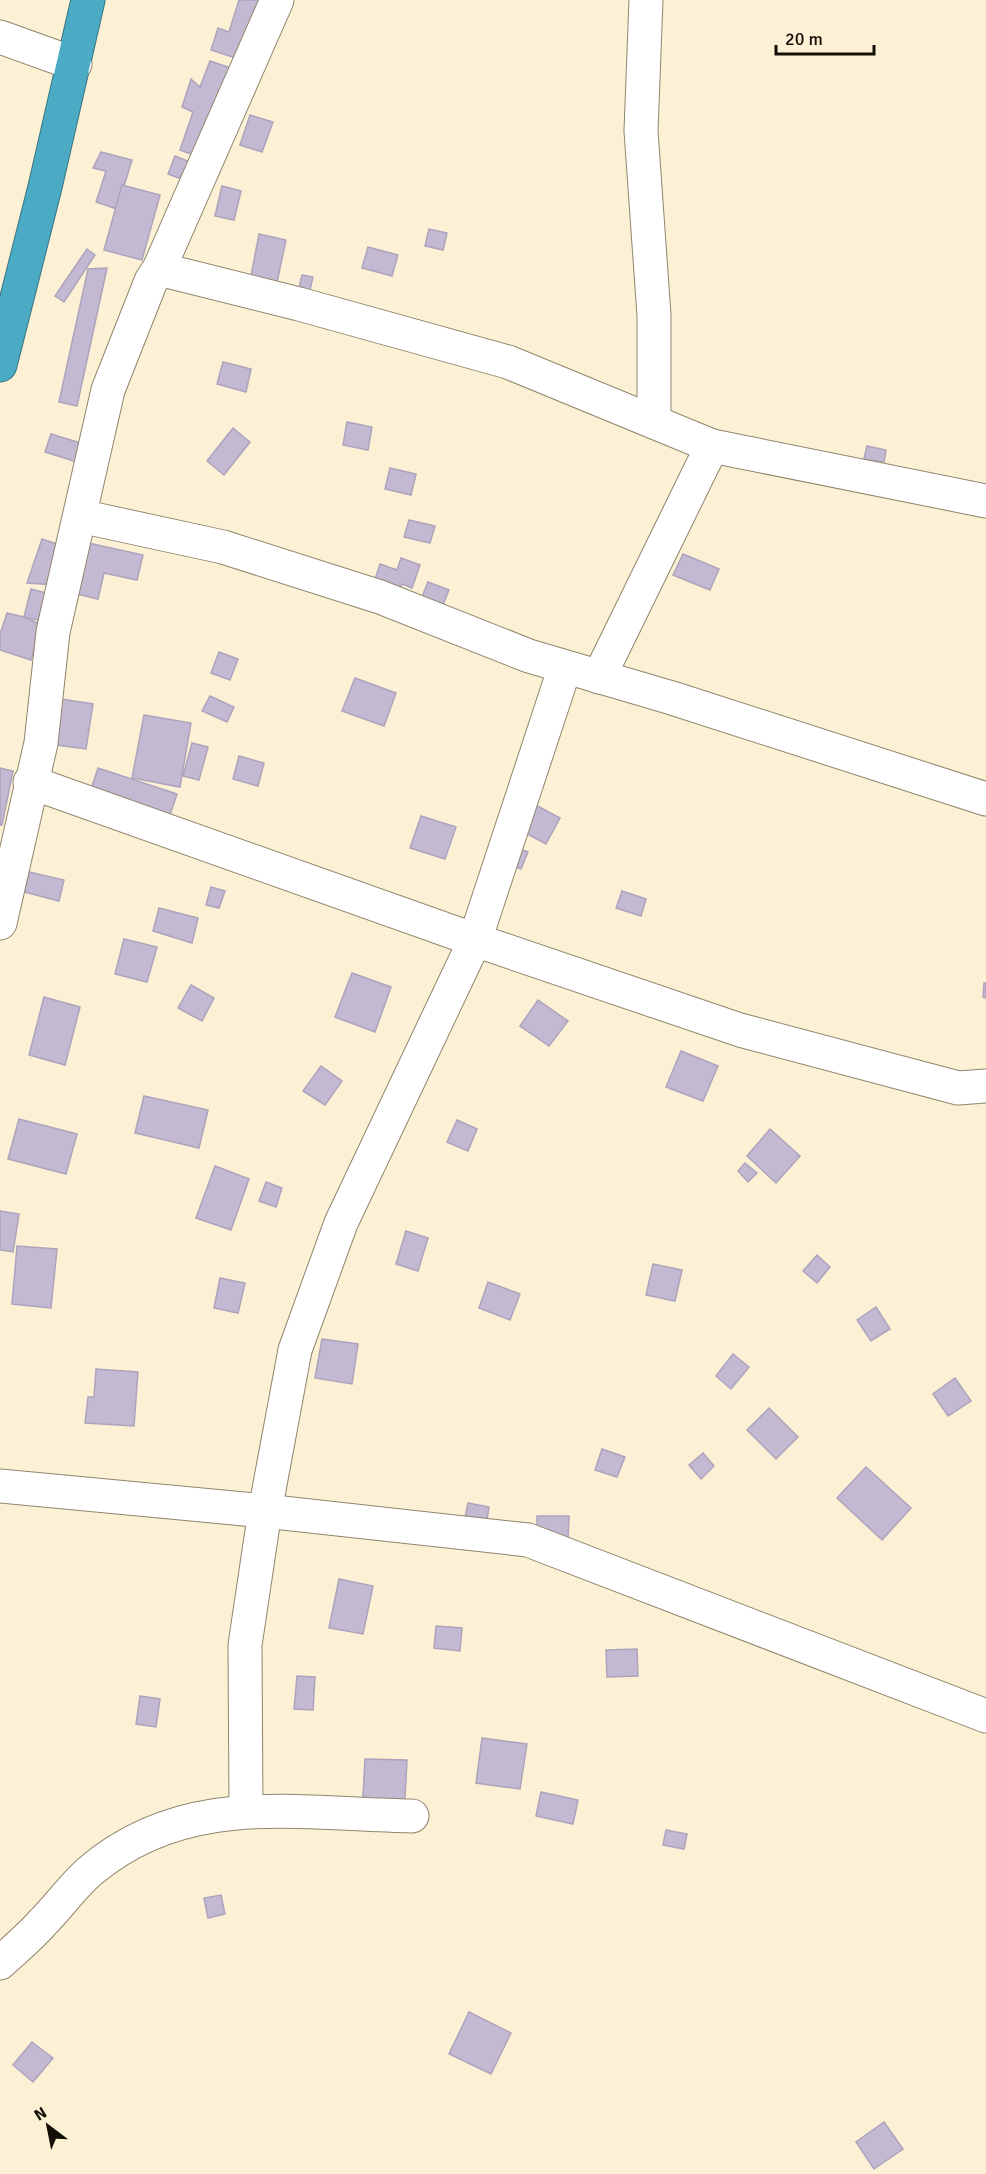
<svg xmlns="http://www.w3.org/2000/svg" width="986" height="2174" font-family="Signika,sans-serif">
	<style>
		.building { fill: #c4b9d3; stroke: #ada3bc; stroke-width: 1.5 }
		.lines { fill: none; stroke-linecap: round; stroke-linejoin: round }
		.minor-casing { stroke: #90866d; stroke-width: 35 }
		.highway-casing { stroke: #387582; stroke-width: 35 }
		.minor { stroke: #fff; stroke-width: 33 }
		.highway { stroke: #4babc4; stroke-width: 33 }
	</style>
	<rect width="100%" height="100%" fill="#fcf0d5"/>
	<g class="building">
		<path d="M 239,0 L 265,0 L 245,61 L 211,50 L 218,28 L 229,32 Z"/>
		<path d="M 210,61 L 231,68 L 199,157 L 180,150 L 193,112 L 182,107 L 191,79 L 200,87 Z"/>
		<path d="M 250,115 L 273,122 L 262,152 L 240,145 Z"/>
		<path d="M 101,152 L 132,160 L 117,209 L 96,202 L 106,171 L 93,168 Z"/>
		<path d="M 175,156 L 197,165 L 190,182 L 168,174 Z"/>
		<path d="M 122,185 L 160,195 L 142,260 L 104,250 Z"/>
		<path d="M 222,186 L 241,191 L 234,220 L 215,216 Z"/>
		<path d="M 429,229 L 447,233 L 443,250 L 425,246 Z"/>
		<path d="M 259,234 L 286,240 L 276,287 L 250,281 Z"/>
		<path d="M 368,247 L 398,255 L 392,276 L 362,268 Z"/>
		<path d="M 87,249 L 95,255 L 64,302 L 55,296 Z"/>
		<path d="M 107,268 L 77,406 L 59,402 L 88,269 Z"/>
		<path d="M 302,275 L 313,277 L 309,294 L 298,292 Z"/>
		<path d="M 223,362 L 251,369 L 246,392 L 217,384 Z"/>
		<path d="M 347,422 L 372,427 L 368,450 L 343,445 Z"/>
		<path d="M 233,428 L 250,442 L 224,475 L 207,461 Z"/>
		<path d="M 51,434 L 84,444 L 77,462 L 45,452 Z"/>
		<path d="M 867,446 L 886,450 L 884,462 L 864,459 Z"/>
		<path d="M 390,468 L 416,474 L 411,495 L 385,489 Z"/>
		<path d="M 409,520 L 435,526 L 430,543 L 404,537 Z"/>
		<path d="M 42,539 L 60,545 L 56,585 L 27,583 Z"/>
		<path d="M 84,542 L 143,555 L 137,580 L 104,573 L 98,599 L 73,593 Z"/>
		<path d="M 683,554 L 719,569 L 710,590 L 673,575 Z"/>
		<path d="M 401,558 L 420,565 L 412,588 L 402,584 L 399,591 L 374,582 L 380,564 L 397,570 Z"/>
		<path d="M 428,582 L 449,590 L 440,612 L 419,604 Z"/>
		<path d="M 31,589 L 54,595 L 47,622 L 24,617 Z"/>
		<path d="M 7,613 L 24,617 L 42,625 L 31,660 L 0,650 L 0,634 Z"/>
		<path d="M 219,652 L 238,659 L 230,680 L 211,673 Z"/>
		<path d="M 355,678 L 396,693 L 384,726 L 342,711 Z"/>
		<path d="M 210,696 L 234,707 L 227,722 L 202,711 Z"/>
		<path d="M 48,697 L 93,704 L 86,749 L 41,743 Z"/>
		<path d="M 144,715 L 191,723 L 180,787 L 132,778 Z"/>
		<path d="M 192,743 L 208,747 L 199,780 L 183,776 Z"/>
		<path d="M 239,756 L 264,763 L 258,786 L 233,779 Z"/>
		<path d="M 0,768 L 13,771 L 2,825 L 0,825 Z"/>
		<path d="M 98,768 L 177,794 L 169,818 L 90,792 Z"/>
		<path d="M 532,803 L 560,818 L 546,844 L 518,829 Z"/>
		<path d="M 421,816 L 456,827 L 445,859 L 410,848 Z"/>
		<path d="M 512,846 L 528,852 L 521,869 L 506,863 Z"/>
		<path d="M 29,872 L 64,880 L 59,901 L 24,892 Z"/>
		<path d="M 211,887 L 225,891 L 219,908 L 206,905 Z"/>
		<path d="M 622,891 L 646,899 L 641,916 L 616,908 Z"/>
		<path d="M 159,908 L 198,918 L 192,943 L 153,931 Z"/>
		<path d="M 124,939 L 157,947 L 147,982 L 115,974 Z"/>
		<path d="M 352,973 L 391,987 L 375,1032 L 335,1017 Z"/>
		<path d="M 984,983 L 986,983 L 986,998 L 983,997 Z"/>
		<path d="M 191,985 L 214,998 L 202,1021 L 178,1008 Z"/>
		<path d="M 44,997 L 80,1007 L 65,1065 L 29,1055 Z"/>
		<path d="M 538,1000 L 568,1021 L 549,1046 L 520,1026 Z"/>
		<path d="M 681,1051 L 718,1066 L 703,1101 L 666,1087 Z"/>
		<path d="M 321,1066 L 342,1081 L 325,1105 L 303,1091 Z"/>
		<path d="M 144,1096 L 208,1110 L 199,1148 L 135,1133 Z"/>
		<path d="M 19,1119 L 77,1134 L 66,1174 L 8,1159 Z"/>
		<path d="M 457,1120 L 477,1129 L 468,1151 L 447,1142 Z"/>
		<path d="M 770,1129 L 800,1156 L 776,1183 L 747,1156 Z"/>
		<path d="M 745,1163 L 757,1173 L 748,1182 L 738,1171 Z"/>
		<path d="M 215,1166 L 249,1179 L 231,1230 L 196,1218 Z"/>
		<path d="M 266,1182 L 282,1188 L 276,1207 L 259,1201 Z"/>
		<path d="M 0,1211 L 19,1214 L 13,1252 L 0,1250 Z"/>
		<path d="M 406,1231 L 428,1238 L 418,1271 L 396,1264 Z"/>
		<path d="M 17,1246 L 57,1249 L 51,1308 L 12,1304 Z"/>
		<path d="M 817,1255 L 830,1267 L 817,1283 L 803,1271 Z"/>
		<path d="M 653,1264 L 682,1270 L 675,1301 L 646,1295 Z"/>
		<path d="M 220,1278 L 245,1283 L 238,1313 L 214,1308 Z"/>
		<path d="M 488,1282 L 520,1294 L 510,1320 L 479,1308 Z"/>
		<path d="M 876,1307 L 890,1329 L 871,1341 L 857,1320 Z"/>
		<path d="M 322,1339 L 358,1344 L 352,1384 L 315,1378 Z"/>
		<path d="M 733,1354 L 749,1367 L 731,1389 L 716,1376 Z"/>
		<path d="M 96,1369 L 138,1372 L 134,1426 L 85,1423 L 88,1397 L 94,1397 Z"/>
		<path d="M 955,1378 L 971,1401 L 948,1416 L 933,1394 Z"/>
		<path d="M 769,1408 L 798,1437 L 776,1459 L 747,1430 Z"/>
		<path d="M 602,1449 L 625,1457 L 617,1477 L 595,1470 Z"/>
		<path d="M 703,1453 L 714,1466 L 701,1479 L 689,1465 Z"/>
		<path d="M 866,1467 L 911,1508 L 882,1540 L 837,1498 Z"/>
		<path d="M 468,1503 L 489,1507 L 486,1526 L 464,1522 Z"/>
		<path d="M 537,1516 L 569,1516 L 568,1541 L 537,1541 Z"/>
		<path d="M 339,1579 L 373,1586 L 363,1634 L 329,1628 Z"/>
		<path d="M 436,1626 L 462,1628 L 460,1651 L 434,1648 Z"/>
		<path d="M 637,1649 L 638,1676 L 607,1677 L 606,1650 Z"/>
		<path d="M 297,1676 L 315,1677 L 313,1710 L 294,1709 Z"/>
		<path d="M 140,1696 L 160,1699 L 156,1727 L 136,1724 Z"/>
		<path d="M 482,1738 L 527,1744 L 520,1789 L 476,1783 Z"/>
		<path d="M 365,1759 L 407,1760 L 404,1815 L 362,1813 Z"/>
		<path d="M 541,1792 L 578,1800 L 573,1824 L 536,1816 Z"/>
		<path d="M 666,1830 L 687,1834 L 684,1849 L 663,1845 Z"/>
		<path d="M 221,1895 L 225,1914 L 208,1918 L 204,1898 Z"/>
		<path d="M 469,2012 L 511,2033 L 491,2074 L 449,2054 Z"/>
		<path d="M 32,2042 L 53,2058 L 33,2082 L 13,2065 Z"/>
		<path d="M 884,2122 L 903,2149 L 874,2169 L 856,2142 Z"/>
	</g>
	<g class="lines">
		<defs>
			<g id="minor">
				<path d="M 646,0 L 641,131 L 654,315 L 654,422"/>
				<path d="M 0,37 L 75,64"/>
				<path d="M 159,269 L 299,304 L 508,362 L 712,446 L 986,501"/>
				<path d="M 80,516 L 223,547 L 380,597 L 529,656 L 672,698 L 986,799"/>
				<path d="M 599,677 L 712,446"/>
				<path d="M 30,782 L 475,940 L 740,1030 L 958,1088 L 986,1086"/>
				<path d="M 0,923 L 41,743 L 53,632 L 108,390 L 151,281 L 159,269 L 277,0"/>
				<path d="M 0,1486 L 265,1511 L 528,1540 L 986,1716"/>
				<path d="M 246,1810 L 245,1645 L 265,1511 L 295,1350 L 341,1223 L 475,940 L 565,667"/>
				<path d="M 0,1963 C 14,1950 30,1937 43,1922 C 59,1906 72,1887 89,1872 C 184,1790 297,1814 412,1816"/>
			</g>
			<path id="highway" d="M 0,365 L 45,187 L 88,0"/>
		</defs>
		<use href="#minor" class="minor-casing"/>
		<use href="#highway" class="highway-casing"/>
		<use href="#minor" class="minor"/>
		<use href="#highway" class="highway"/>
	</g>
	<g transform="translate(48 2126) rotate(328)" stroke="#fcf0d5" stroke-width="4.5" paint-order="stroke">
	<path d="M0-4.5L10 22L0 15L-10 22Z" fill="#141007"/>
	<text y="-9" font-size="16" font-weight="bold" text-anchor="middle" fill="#141007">N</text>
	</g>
	<path d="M776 45v9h98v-9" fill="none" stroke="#141007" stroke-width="3"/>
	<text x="785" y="45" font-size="18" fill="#141007" stroke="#fcf0d5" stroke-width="4.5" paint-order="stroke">20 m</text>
</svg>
